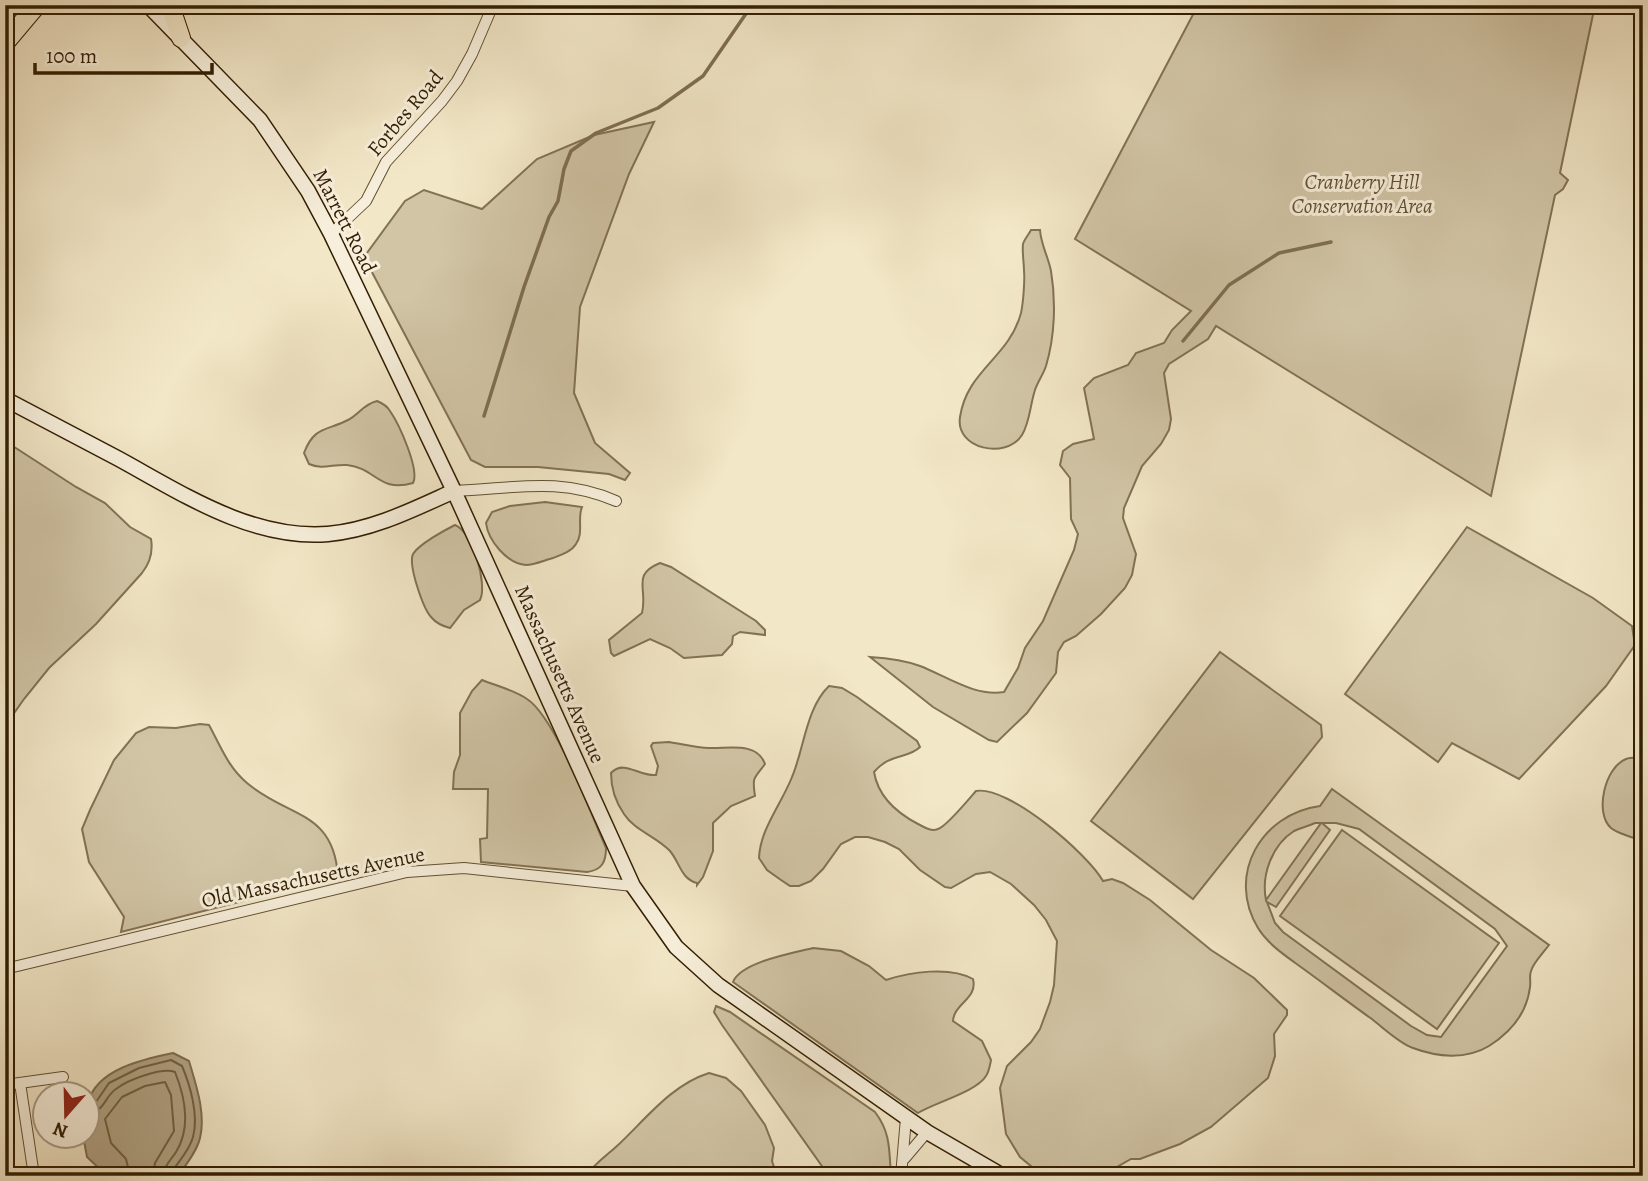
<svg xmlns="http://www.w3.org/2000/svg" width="1648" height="1181" font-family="Alegreya,serif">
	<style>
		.green { fill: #d1c5a6; stroke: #827254; stroke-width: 2; fill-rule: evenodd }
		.water { fill: #b1a384; stroke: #7e6e50; stroke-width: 2 }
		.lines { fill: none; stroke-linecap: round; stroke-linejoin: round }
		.shore { stroke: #726043; stroke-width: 2 }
		.stream { stroke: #7e6e50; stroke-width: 3.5 }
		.street-casing { stroke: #625033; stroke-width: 12 }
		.secondary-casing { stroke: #321e02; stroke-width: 17 }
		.highway-casing { stroke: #321e02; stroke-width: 20 }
		.street { stroke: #f7efdb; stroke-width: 10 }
		.secondary { stroke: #f7efdb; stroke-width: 14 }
		.highway { stroke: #f2e7c7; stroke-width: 18 }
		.labels { text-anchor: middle; stroke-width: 6; stroke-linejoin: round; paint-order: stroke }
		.street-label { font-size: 21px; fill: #321e02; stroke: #f7efdb }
		.park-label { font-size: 21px; font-style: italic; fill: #625033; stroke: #f7efdb }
	</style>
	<rect width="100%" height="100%" fill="#f2e7c7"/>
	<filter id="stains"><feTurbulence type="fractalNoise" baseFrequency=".00286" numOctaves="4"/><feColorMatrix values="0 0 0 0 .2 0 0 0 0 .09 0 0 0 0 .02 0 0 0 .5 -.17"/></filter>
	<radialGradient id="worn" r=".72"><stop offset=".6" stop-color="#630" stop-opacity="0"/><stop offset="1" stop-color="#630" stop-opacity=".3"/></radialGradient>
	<g class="green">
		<path d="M 1198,5 L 1595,5 L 1560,173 L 1568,180 L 1563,189 L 1555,195 L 1491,496 L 1216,326 L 1208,339 L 1169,364 L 1164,373 L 1171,419 L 1169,430 L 1161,444 L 1142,466 L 1124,508 L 1123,518 L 1136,554 L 1132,575 L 1125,588 L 1101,614 L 1076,636 L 1064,642 L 1058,652 L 1056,673 L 1027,713 L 997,742 L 989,740 L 933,707 L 870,657 C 886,658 904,660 920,666 C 946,676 975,697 1004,692 L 1018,668 L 1025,648 L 1043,621 L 1074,550 L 1078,534 L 1071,519 L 1070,478 L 1060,465 L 1063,451 L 1073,444 L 1094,439 L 1084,388 L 1094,378 L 1128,365 L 1136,353 L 1164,343 L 1172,330 L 1191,311 L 1075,239 Z"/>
		<path d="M 654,122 L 629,174 L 580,307 L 574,393 L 595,443 L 630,473 L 625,480 L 609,474 L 538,467 L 485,467 L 471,460 L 364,257 L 405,201 L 424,190 L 482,209 L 537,159 L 594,135 Z"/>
		<path d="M 1031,230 L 1040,230 C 1041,245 1048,256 1051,271 C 1056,301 1055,336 1046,366 C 1043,375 1038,381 1035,390 C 1030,405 1030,422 1022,435 C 1006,460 955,449 960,417 C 967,370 1009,358 1021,313 C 1023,304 1025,281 1024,271 C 1024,263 1022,252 1023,244 C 1024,240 1029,234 1031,230 Z"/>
		<path d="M 377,401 C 382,403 387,406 390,411 C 399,424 420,470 413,483 C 379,493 376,468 347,465 C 333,464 322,470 309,464 L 304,453 C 314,426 327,431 348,420 C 359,414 364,404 377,401 Z"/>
		<path d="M 5,441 L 76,487 L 105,503 L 130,527 L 151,539 C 153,551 150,563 142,573 L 96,624 L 49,668 L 24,699 L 5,726 Z"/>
		<path d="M 545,502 L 582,507 C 577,519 584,533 576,544 C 571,552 561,555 553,558 C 545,560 534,565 526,565 C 507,564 488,540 486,523 L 492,512 L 510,506 Z"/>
		<path d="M 455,525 C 472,531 488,584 480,600 L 464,610 L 450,628 C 442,626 436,623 431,617 C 423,608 408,565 413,554 C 419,544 445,530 455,525 Z"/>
		<path d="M 1467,527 L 1593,598 L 1632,626 L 1635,645 L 1606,686 L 1519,779 L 1452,743 L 1438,762 L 1345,694 Z"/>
		<path d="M 660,563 L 671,567 L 756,621 L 765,630 L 765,635 L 740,632 L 733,636 L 732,644 L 722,655 L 684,658 L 670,648 L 650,639 L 614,656 L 611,653 L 609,640 L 642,613 C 648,588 631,575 660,563 Z"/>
		<path d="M 1220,652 L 1321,725 L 1322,737 L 1193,899 L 1091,821 Z"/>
		<path d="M 482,680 C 497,686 514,690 527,699 C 555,717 591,814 606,848 C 606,862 602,870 587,872 L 481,862 L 480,839 L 487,838 L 488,789 L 453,789 L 454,772 L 460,755 L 460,713 L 472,691 Z"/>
		<path d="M 829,686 L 842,688 L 857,697 L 917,741 L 920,747 C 908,759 890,753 874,772 C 878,796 897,813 918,824 C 924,827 931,832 938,829 C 946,827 969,799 976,791 C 1008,785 1088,854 1103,881 L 1112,879 L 1123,883 L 1150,900 L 1211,950 L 1254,978 L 1287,1010 L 1287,1015 L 1274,1034 L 1275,1056 L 1268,1078 L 1211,1127 L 1180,1144 L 1140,1159 L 1131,1159 L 1101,1176 L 1043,1176 L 1020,1157 L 1006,1134 L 1000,1088 L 1007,1066 L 1031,1042 L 1040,1029 L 1050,1002 L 1054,985 L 1057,941 L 1046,920 L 1034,905 L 1011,884 L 990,872 L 976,874 L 951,888 L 945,887 L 920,870 L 899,849 L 885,842 L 868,837 L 855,837 L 841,844 L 823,869 L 811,881 L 799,886 L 790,886 L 781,880 L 767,870 L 759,858 C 760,829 782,803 792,777 C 804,749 806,708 829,686 Z"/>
		<path d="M 200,724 L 209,725 C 221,747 228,767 247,783 C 288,818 334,810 338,877 L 121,932 L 124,917 L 89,862 L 82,829 L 90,810 L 114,760 L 136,733 L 149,727 L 176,728 Z"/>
		<path d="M 669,742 C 682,744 696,748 709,748 C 727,749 757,741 765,764 C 754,779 752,776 755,796 L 731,806 L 713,823 L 713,851 L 703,877 L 697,885 L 697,883 C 681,879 680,863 670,851 C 657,837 634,830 624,814 C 615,801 611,789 611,773 C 624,759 640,777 656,775 L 658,766 L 651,746 L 653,743 Z"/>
		<path d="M 1643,757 L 1643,840 C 1636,839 1617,833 1611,828 C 1594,813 1605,767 1626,759 C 1631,757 1638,758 1643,757 Z"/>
		<path d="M 1332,789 L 1549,945 C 1543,953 1533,963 1531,971 C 1529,976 1531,982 1530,987 C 1527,1013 1511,1032 1489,1046 C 1466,1060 1437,1057 1413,1048 C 1397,1042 1383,1027 1369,1017 C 1348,1002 1327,986 1305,970 C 1289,958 1269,946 1258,928 C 1226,875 1261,814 1320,806 ZM 1315,823 L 1321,823 L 1266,900 C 1261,875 1272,845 1294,831 C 1300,828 1309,826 1315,823 ZM 1322,823 L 1336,823 L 1359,829 L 1495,929 L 1507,946 L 1441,1037 L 1427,1035 L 1411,1026 L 1283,932 L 1275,923 L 1267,902 L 1276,907 L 1330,830 Z"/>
		<path d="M 1342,830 L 1499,943 L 1437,1029 L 1280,916 Z"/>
		<path d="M 813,948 L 841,951 L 869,966 L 886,980 C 910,972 950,966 973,979 C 978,999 954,1003 953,1021 L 982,1041 L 991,1060 C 990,1065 989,1072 986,1076 C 976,1092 936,1102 918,1113 L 733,982 C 741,962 793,953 813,948 Z"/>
		<path d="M 716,1006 L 730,1012 L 875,1112 C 891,1133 889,1150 891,1176 L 829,1176 L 722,1025 L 714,1012 Z"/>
		<path d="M 709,1073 L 726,1078 L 741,1091 L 765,1125 L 774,1148 L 772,1161 L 777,1176 L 586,1176 C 594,1164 606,1156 617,1146 C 646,1119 671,1085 709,1073 Z"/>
	</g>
	<path class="water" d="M 173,1053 L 189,1061 C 196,1085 206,1113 200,1138 C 197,1151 186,1165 178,1176 L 105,1174 L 87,1157 L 83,1136 L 88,1136 C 88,1126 85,1112 88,1103 C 96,1069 144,1059 173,1053 Z"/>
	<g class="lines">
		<g class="shore">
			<path d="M 88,1104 L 96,1102 L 109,1083 L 139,1068 L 171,1060 L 182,1066 C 190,1085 199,1115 193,1137 C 190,1149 180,1160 173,1170 L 172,1176"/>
			<path d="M 88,1113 C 105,1112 104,1097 116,1089 C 127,1080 162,1067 175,1072 C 185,1097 191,1128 176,1152 C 171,1160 164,1165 164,1176"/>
			<path d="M 130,1176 L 126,1159 L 111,1143 L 105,1119 L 122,1097 L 145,1086 L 165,1082 L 171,1095 L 174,1131 L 155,1163 L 153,1176"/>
		</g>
		<g class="stream">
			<path d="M 1183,341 L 1229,285 L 1279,253 L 1331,242"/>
			<path d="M 484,416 L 524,287 L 549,217 L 558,201 L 564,169 L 571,151 L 596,133 L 658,108 L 703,76 L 752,5"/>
		</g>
		<defs>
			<g id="street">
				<path d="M 331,234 L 366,201 L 386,162 L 442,101 L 457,81 L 472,54 L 493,5"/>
				<path d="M 454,491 C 514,489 558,476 616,501"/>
				<path d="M 5,969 L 407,872 L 464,868 L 633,886"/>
				<path d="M 20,1083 L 34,1176"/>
				<path d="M 5,1085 L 63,1077"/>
				<path d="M 905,1158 L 927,1132"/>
				<path d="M 901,1176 L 906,1118"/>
			</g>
			<g id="secondary">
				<path d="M 148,5 L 260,120 L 308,191 L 331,234 L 454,491 L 633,886 L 676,947 L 718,985 L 927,1132 L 1003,1176"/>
				<path d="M 5,399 C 43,419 81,439 119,459 C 183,494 252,540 328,534 C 373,530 414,509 454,491"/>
			</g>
			<g id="highway">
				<path d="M 170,5 L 181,38"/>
				<path d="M 5,43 L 37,5"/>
			</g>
		</defs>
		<use href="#street" class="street-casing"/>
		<use href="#secondary" class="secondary-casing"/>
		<use href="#highway" class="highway-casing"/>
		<use href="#street" class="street"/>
		<use href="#secondary" class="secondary"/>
		<use href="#highway" class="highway"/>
	</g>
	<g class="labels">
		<g class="street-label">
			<text transform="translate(405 113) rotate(-50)" y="7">Forbes Road</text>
			<text transform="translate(345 221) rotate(63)" y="7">Marrett Road</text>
			<text transform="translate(560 674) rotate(66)" y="7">Massachusetts Avenue</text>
			<text transform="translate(313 877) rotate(-12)" y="7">Old Massachusetts Avenue</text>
		</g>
		<g class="park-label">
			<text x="1362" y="189">Cranberry Hill<tspan x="1362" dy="24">Conservation Area</tspan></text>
		</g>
	</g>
	<rect width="1648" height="1181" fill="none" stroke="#f2e7c7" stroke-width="28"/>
	<rect x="7" y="7" width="1634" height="1167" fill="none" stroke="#321e02" stroke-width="3.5"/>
	<rect x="14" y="14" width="1620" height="1153" fill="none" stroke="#321e02" stroke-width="2"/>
	<g transform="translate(66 1115) rotate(200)"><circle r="33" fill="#f7efdb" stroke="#a89b84" stroke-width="2"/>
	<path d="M0-5L12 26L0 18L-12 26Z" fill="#8f2418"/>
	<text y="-10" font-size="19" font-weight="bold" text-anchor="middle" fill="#321e02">N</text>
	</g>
	<path d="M35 63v10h177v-10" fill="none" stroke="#321e02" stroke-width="3.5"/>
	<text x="46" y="63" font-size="21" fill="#321e02" stroke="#f7efdb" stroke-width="5" paint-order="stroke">100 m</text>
	<rect width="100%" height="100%" filter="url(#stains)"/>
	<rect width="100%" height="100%" fill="url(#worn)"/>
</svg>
